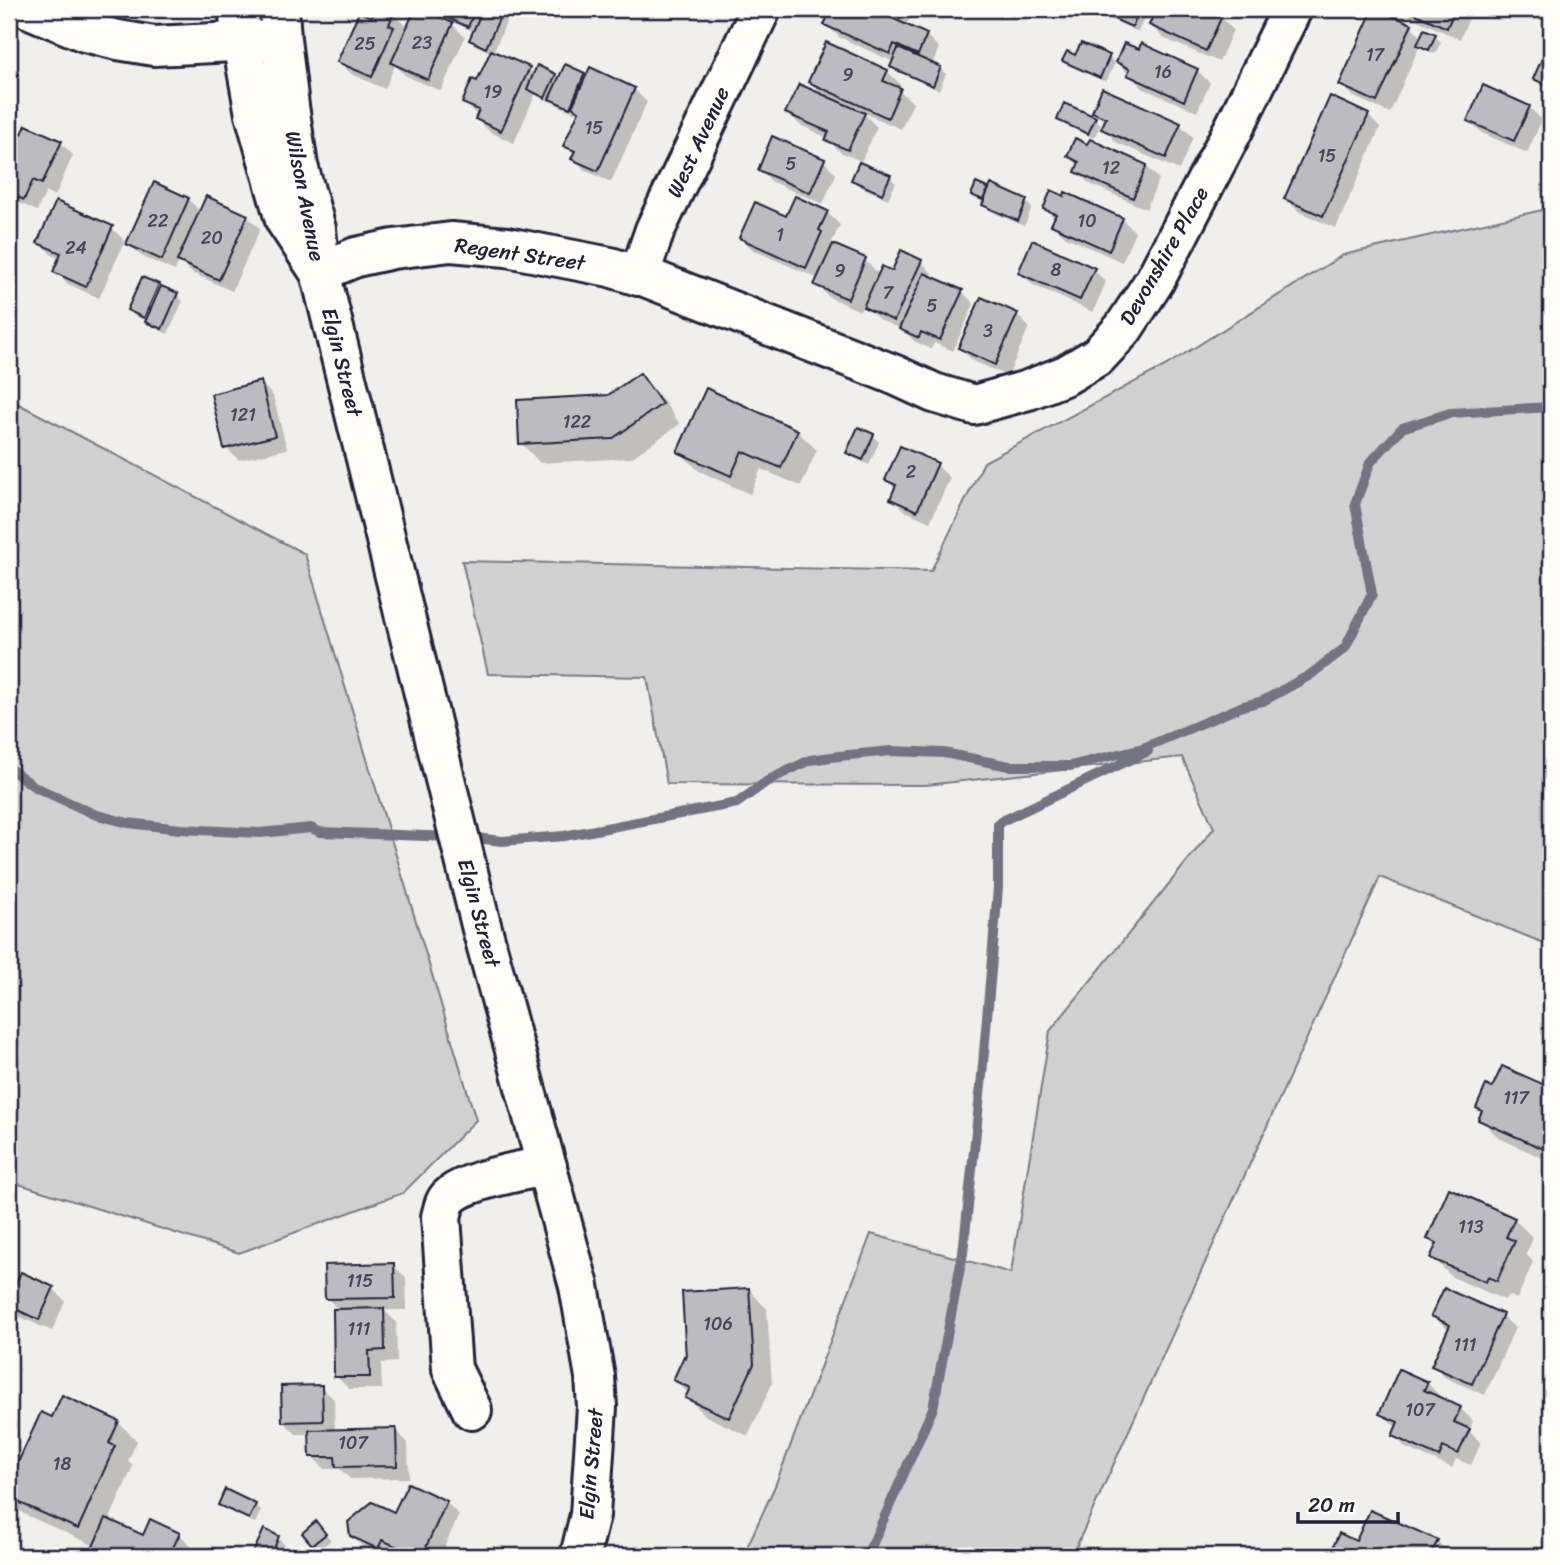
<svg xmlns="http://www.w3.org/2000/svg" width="1560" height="1565" font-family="Sriracha,sans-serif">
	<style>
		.green { fill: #d2d1d1; stroke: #7a7a86; stroke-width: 2 }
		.shadow { fill: #0003 }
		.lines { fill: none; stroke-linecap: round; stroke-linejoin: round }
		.stream { stroke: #737381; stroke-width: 10 }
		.building { fill: #bcbcc0; stroke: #22223b; stroke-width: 2 }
		.minor-casing { stroke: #22223b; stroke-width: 44 }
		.tertiary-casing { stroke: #22223b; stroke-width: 44 }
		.minor { stroke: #fdfcf7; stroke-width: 38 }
		.tertiary { stroke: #fdfcf7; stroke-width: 38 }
		.labels { text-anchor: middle; stroke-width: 5; stroke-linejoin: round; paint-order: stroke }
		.number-label { font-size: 18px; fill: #48485c }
		.street-label { font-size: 21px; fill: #22223b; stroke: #fdfcf7 }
	</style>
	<rect width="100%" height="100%" fill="#f0efec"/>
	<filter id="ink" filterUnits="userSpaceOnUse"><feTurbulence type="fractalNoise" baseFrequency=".0143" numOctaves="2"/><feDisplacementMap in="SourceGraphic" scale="14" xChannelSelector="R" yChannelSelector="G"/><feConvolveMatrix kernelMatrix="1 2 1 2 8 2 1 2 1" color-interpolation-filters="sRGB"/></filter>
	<g filter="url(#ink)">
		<g class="green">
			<path d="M 1551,208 L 1551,946 L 1380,877 L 1072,1556 L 743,1556 L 775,1486 L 871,1234 L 1011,1273 L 1050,1031 L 1214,828 L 1182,757 L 926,785 L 667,784 L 647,677 L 488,674 L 462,561 L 931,571 L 984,462 L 1165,366 L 1343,255 Z"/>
			<path d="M 9,399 L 305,554 L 476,1120 L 403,1193 L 239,1253 L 9,1181 Z"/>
		</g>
		<g class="shadow">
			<path d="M 378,9 L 383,9 L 393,14 L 408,28 L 417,9 L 438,18 L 430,9 L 490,9 L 501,14 L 507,20 L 493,53 L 529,69 L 535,75 L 555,75 L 560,80 L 584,74 L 587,77 L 634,89 L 647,102 L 611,182 L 586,171 L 573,158 L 575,155 L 565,146 L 580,113 L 577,110 L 576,113 L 557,105 L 552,100 L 551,102 L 535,95 L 514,143 L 490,132 L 477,119 L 478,116 L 464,102 L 478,83 L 492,53 L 477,46 L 471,40 L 475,32 L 448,20 L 465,37 L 441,91 L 406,76 L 395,65 L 385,89 L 351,74 L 339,61 L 373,20 Z"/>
			<path d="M 833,9 L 914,9 L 906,26 L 926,35 L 939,48 L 932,65 L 940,69 L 946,74 L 939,90 L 898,72 L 892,66 L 894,62 L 839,37 L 826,24 Z"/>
			<path d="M 1101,9 L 1147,9 L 1148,10 L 1138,32 L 1106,17 L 1100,11 Z"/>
			<path d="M 1158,9 L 1202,9 L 1221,17 L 1233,30 L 1219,62 L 1163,38 L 1151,25 Z"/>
			<path d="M 1400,9 L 1473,9 L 1460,39 L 1408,16 Z"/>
			<path d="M 1411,26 L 1422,38 L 1435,36 L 1441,42 L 1435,54 L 1425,50 L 1420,45 L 1390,113 L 1354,97 L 1341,84 Z"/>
			<path d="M 1551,42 L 1551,93 L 1535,79 Z"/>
			<path d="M 1109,57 L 1115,63 L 1106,82 L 1070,66 L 1064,61 L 1076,58 Z"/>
			<path d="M 1118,62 L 1197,70 L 1210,83 L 1197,112 L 1142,88 Z"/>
			<path d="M 887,71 L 900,84 L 898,89 L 913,103 L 901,129 L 862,112 L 877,127 L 860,164 L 890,177 L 896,183 L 888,199 L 859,186 L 853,180 L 861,161 L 840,152 L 827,139 L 828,138 L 800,125 L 788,113 L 825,97 L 810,82 Z"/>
			<path d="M 1103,90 L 1180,125 L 1193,137 L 1179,170 L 1116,142 L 1104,129 L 1106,123 L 1094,111 Z"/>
			<path d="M 1529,107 L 1542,120 L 1527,153 L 1482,133 L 1469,120 Z"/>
			<path d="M 1368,115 L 1380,128 L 1336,228 L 1299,212 L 1286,199 Z"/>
			<path d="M 1059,119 L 1095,119 L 1101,124 L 1094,138 L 1065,125 Z"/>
			<path d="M 9,130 L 23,136 L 60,142 L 73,155 L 55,196 L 46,192 L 37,211 L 9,198 Z"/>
			<path d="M 1069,156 L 1146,166 L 1159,179 L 1146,209 L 1090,184 L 1077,172 L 1079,166 Z"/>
			<path d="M 824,161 L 836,174 L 823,204 L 772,182 L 760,169 Z"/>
			<path d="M 977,185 L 990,191 L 1026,202 L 1032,208 L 1024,226 L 990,211 L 984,205 L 985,203 L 979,200 L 973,194 Z"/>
			<path d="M 188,199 L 201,212 L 247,216 L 260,229 L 232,291 L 192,273 L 179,261 L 175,271 L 141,256 L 128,243 Z"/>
			<path d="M 57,203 L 112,228 L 125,241 L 99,298 L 68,284 L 55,271 L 60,259 L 52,255 L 39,242 Z"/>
			<path d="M 1045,208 L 1122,219 L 1135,232 L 1122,262 L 1066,237 L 1053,225 L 1055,219 Z"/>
			<path d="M 827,212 L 840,225 L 831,244 L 865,260 L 880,275 L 893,273 L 921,261 L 933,274 L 931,278 L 962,291 L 974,304 L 953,351 L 934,343 L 931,349 L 914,341 L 903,330 L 878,319 L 863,304 L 860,311 L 829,297 L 816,284 L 819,279 L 753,250 L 741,238 L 787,218 Z"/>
			<path d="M 1094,270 L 1106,282 L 1093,312 L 1033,285 L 1020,272 Z"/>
			<path d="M 158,286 L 161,289 L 177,295 L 183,301 L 168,334 L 153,327 L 146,321 L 135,316 L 129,310 Z"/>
			<path d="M 1017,315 L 1029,327 L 1008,376 L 973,361 L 960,348 Z"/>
			<path d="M 640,375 L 659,395 L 680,424 L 631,458 L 540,463 L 521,443 L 609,397 Z"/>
			<path d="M 261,383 L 273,396 L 287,449 L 239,460 L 226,448 Z"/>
			<path d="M 797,431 L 817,450 L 801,486 L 761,469 L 750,494 L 699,471 L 679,452 Z"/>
			<path d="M 873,436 L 879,442 L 869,465 L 854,458 L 848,452 Z"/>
			<path d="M 901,449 L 937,465 L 950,478 L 930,522 L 905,511 L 892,499 L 897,490 L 887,480 Z"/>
			<path d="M 1551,1085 L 1551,1162 L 1499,1138 L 1480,1119 L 1483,1113 L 1478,1108 L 1493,1090 L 1550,1089 Z"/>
			<path d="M 1514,1219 L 1533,1238 L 1526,1254 L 1533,1262 L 1517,1299 L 1508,1295 L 1505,1300 L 1452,1277 L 1432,1257 L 1437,1247 L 1429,1238 Z"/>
			<path d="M 393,1265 L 406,1278 L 407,1310 L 384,1310 L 396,1322 L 397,1362 L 381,1363 L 382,1389 L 349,1389 L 336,1376 L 339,1310 L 327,1298 Z"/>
			<path d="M 22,1274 L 53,1288 L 65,1301 L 52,1331 L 20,1317 L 9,1305 L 9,1302 Z"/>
			<path d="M 748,1289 L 767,1309 L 772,1384 L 748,1436 L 706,1416 L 687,1397 L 689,1394 L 675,1380 L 688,1361 Z"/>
			<path d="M 1433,1316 L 1502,1316 L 1515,1328 L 1485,1395 L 1446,1378 L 1433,1365 L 1449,1330 Z"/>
			<path d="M 1427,1383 L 1440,1396 L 1439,1399 L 1460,1408 L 1473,1421 L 1469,1431 L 1481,1443 L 1471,1465 L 1456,1459 L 1452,1468 L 1406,1448 L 1394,1435 L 1397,1428 L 1381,1413 Z"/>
			<path d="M 321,1387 L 334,1399 L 335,1431 L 396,1430 L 408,1443 L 409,1478 L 350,1479 L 340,1469 L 324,1469 L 312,1456 L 311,1434 L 296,1434 L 283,1421 Z"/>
			<path d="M 41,1414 L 53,1419 L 118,1422 L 137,1441 L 128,1461 L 133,1466 L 109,1521 L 144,1537 L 179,1534 L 198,1553 L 197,1556 L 98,1556 L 93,1551 L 95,1546 L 24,1514 L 9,1499 L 9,1486 Z"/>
			<path d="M 446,1502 L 459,1515 L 440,1556 L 406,1556 L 395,1551 L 393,1556 L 381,1556 L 364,1548 L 351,1535 L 395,1514 Z"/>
			<path d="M 220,1504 L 255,1505 L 261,1511 L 255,1523 L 226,1510 Z"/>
			<path d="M 322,1530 L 331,1540 L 319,1550 L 305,1533 Z"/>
			<path d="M 265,1531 L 278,1538 L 284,1544 L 279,1556 L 256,1556 L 254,1555 Z"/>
			<path d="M 1340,1535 L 1357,1543 L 1437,1541 L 1452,1556 L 1331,1556 Z"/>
		</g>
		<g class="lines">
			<g class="stream">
				<path d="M 9,768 L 35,787 L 94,814 L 128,823 L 180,829 L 260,833 L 311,828 L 320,832 L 452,837"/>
				<path d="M 467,837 L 502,841 L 564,836 L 737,803 L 769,780 L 810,760 L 839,756 L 891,751 L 944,753 L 1009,766 L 1070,766 L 1143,748 L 1243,706 L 1263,701 L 1310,675 L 1345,648 L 1372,594 L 1355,504 L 1370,463 L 1402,428 L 1450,413 L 1551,407"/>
				<path d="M 865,1556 L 872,1545 L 933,1408 L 963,1253 L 982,1076 L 998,888 L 998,823 L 1148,751"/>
			</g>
		</g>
		<g class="building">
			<path d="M 376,9 L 387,9 L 394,12 L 389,25 L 394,27 L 372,77 L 337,62 L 359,12 L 372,17 Z"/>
			<path d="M 415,9 L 422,9 L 453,23 L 428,80 L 391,63 Z"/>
			<path d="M 428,9 L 476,9 L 468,27 Z"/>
			<path d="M 483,9 L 494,9 L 502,12 L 486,48 L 469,40 Z"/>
			<path d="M 831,9 L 872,9 L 927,34 L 918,55 L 894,44 L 890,54 L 824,25 Z"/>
			<path d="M 1099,9 L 1140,9 L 1132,27 L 1098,12 Z"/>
			<path d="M 1156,9 L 1206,9 L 1222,16 L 1206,51 L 1149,25 Z"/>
			<path d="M 1373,9 L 1377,9 L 1412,24 L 1377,102 L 1339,85 Z"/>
			<path d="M 1404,9 L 1455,9 L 1447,28 Z"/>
			<path d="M 1424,29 L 1436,34 L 1429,50 L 1417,45 Z"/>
			<path d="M 1551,38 L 1551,87 L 1533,79 Z"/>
			<path d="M 826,42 L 888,70 L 883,81 L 901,88 L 888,118 L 808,82 Z"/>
			<path d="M 1081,43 L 1110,55 L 1100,78 L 1062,61 L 1067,51 L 1075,55 Z"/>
			<path d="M 1124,43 L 1139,49 L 1141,43 L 1198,69 L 1184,101 L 1127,75 L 1130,69 L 1116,62 Z"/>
			<path d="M 898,48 L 941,67 L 933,86 L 890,67 Z"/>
			<path d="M 491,50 L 530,67 L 501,131 L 475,119 L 479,110 L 462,103 L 472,79 L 477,81 Z"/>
			<path d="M 565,64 L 585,73 L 570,108 L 549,99 Z"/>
			<path d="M 537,65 L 556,74 L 545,98 L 527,89 Z"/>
			<path d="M 590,67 L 635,88 L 598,171 L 571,159 L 575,151 L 563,146 L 579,111 L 572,107 Z"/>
			<path d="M 799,84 L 865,113 L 848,150 L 825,140 L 829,132 L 785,113 Z"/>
			<path d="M 1483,85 L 1530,106 L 1514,141 L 1467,121 Z"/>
			<path d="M 1102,88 L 1181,123 L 1166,158 L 1101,129 L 1106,118 L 1092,112 Z"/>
			<path d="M 1330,96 L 1369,114 L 1323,216 L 1284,199 Z"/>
			<path d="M 1064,103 L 1096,117 L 1088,134 L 1057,120 Z"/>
			<path d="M 26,125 L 62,141 L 42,184 L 33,180 L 24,200 L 9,193 L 9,128 L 22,134 Z"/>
			<path d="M 772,136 L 825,159 L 810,193 L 758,170 Z"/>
			<path d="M 1075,138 L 1087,144 L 1090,139 L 1147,165 L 1133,198 L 1075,172 L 1079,162 L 1067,156 Z"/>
			<path d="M 859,162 L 891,175 L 882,194 L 851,180 Z"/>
			<path d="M 154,182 L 189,198 L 162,260 L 126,244 Z"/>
			<path d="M 976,183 L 988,188 L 983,200 L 971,195 Z"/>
			<path d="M 991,184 L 1027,200 L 1018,221 L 982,205 Z"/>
			<path d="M 1051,190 L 1064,196 L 1065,192 L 1123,218 L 1109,251 L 1051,225 L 1056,214 L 1043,209 Z"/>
			<path d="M 206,196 L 248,215 L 219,280 L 177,261 Z"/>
			<path d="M 795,196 L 828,211 L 819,230 L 822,232 L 806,268 L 739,238 L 755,202 L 786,216 Z"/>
			<path d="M 56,201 L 113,226 L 86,287 L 53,272 L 61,253 L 37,243 Z"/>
			<path d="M 1032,240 L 1095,268 L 1080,300 L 1018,273 Z"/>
			<path d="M 833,244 L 866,258 L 848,299 L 814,285 Z"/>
			<path d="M 901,250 L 922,260 L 894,321 L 863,307 L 882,266 L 892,271 Z"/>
			<path d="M 924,273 L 963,290 L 940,340 L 921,332 L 919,338 L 899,329 Z"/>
			<path d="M 142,277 L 159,284 L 144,318 L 127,310 Z"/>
			<path d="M 161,286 L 178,293 L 162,329 L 145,322 Z"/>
			<path d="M 981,297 L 1018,313 L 995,365 L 958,348 Z"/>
			<path d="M 640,373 L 662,404 L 612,439 L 519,444 L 517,400 L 608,395 Z"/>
			<path d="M 261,381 L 275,436 L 224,449 L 211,394 Z"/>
			<path d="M 706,388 L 798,430 L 781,468 L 742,451 L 731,476 L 677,452 Z"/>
			<path d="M 858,427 L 874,434 L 863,460 L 846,453 Z"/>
			<path d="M 900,446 L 938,463 L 917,511 L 890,499 L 896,485 L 885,480 Z"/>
			<path d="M 1502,1066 L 1549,1087 L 1551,1081 L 1551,1137 L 1546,1150 L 1478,1120 L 1482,1111 L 1476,1108 L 1486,1085 L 1492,1088 Z"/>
			<path d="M 1449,1188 L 1515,1218 L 1506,1237 L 1515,1241 L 1497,1281 L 1488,1277 L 1486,1282 L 1430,1258 L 1437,1243 L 1427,1239 Z"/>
			<path d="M 394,1263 L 395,1298 L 325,1299 L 324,1265 Z"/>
			<path d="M 21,1272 L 54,1287 L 39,1320 L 9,1306 L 9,1298 Z"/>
			<path d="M 749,1288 L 754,1364 L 729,1418 L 685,1398 L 690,1388 L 673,1380 L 684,1356 L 686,1358 L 682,1292 Z"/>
			<path d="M 1444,1288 L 1503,1314 L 1472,1384 L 1431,1366 L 1450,1325 L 1431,1316 Z"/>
			<path d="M 384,1308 L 385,1350 L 369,1351 L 370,1377 L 334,1377 L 333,1309 Z"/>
			<path d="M 1399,1369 L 1428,1382 L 1424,1390 L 1461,1407 L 1454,1422 L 1470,1429 L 1458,1454 L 1443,1447 L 1439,1457 L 1392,1436 L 1398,1422 L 1379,1414 Z"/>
			<path d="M 322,1385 L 323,1421 L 282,1422 L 281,1386 Z"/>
			<path d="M 62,1395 L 119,1421 L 109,1443 L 115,1446 L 78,1529 L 9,1498 L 9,1482 L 41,1412 L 52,1417 Z"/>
			<path d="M 396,1428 L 397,1466 L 336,1467 L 335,1457 L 310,1457 L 309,1430 Z"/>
			<path d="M 408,1483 L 447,1501 L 422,1556 L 418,1556 L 382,1540 L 378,1549 L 350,1536 L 348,1522 L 372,1502 L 394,1512 Z"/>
			<path d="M 225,1489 L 256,1504 L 249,1519 L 218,1505 Z"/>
			<path d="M 1370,1510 L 1438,1540 L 1430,1556 L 1329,1556 L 1339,1533 L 1356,1541 Z"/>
			<path d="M 106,1518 L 143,1535 L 150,1519 L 180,1533 L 169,1556 L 97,1556 L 98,1554 L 91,1551 Z"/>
			<path d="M 316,1521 L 326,1534 L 312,1545 L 302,1533 Z"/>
			<path d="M 264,1529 L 279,1536 L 271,1556 L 254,1556 L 252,1555 Z"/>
		</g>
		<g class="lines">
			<defs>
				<g id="minor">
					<path d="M 30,9 L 85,32 L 118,40 L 154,46 L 274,40"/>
					<path d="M 320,272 L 356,257 L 393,249 L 451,242 L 507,247 L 610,267 L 639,276 L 643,276 L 895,375 L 934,393 L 974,405 L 1028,390 L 1066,375 L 1098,356 L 1123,329 L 1155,280 L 1235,126 L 1292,9"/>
					<path d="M 639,276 L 655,230 L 761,9"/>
					<path d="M 472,1410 L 452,1369 L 441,1217 C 443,1210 444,1202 449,1197 C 464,1181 523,1170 547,1166"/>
				</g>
				<g id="tertiary">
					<path d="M 238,9 L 242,42 L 255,114 L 285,220 L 317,268"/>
					<path d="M 279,9 L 281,39 L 289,106 L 298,166 L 316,229 L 320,272 L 481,925 L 579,1286 L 595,1377 L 597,1407 L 590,1515 L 580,1556"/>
				</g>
			</defs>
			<use href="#minor" class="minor-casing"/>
			<use href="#tertiary" class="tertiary-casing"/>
			<use href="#minor" class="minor"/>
			<use href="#tertiary" class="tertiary"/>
		</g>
	</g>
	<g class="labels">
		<g class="number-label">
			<text x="422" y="49">23</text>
			<text x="365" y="50">25</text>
			<text x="1375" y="61">17</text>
			<text x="1163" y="78">16</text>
			<text x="848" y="81">9</text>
			<text x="493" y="98">19</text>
			<text x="594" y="134">15</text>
			<text x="1327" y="162">15</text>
			<text x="791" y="170">5</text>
			<text x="1111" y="174">12</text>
			<text x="158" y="227">22</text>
			<text x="1087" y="227">10</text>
			<text x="780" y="241">1</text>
			<text x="212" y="244">20</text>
			<text x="76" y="254">24</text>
			<text x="1056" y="276">8</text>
			<text x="840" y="277">9</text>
			<text x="888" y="299">7</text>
			<text x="932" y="312">5</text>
			<text x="988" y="337">3</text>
			<text x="243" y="421">121</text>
			<text x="577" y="428">122</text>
			<text x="911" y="478">2</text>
			<text x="1516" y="1104">117</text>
			<text x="1471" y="1233">113</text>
			<text x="360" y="1287">115</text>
			<text x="718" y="1330">106</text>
			<text x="359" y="1335">111</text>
			<text x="1465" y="1351">111</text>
			<text x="1420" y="1416">107</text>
			<text x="353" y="1449">107</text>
			<text x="62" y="1470">18</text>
		</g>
		<g class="street-label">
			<text transform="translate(698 142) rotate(-65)" y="7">West Avenue</text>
			<text transform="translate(305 196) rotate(79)" y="7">Wilson Avenue</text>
			<text transform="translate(520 254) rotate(8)" y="7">Regent Street</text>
			<text transform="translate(1164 256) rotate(-60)" y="7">Devonshire Place</text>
			<text transform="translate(342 362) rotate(76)" y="7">Elgin Street</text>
			<text transform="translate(479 913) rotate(75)" y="7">Elgin Street</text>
			<text transform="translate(591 1464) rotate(-85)" y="7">Elgin Street</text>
		</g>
	</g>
	<rect width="1560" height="1565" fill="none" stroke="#fdfcf7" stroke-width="35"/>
	<rect x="18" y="18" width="1525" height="1530" fill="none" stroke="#22223b" stroke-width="2.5" filter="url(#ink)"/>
	<path d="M1298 1512v10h100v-10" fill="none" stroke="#22223b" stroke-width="3.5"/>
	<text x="1308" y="1512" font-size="21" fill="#22223b" stroke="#fdfcf7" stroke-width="5" paint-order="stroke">20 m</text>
</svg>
